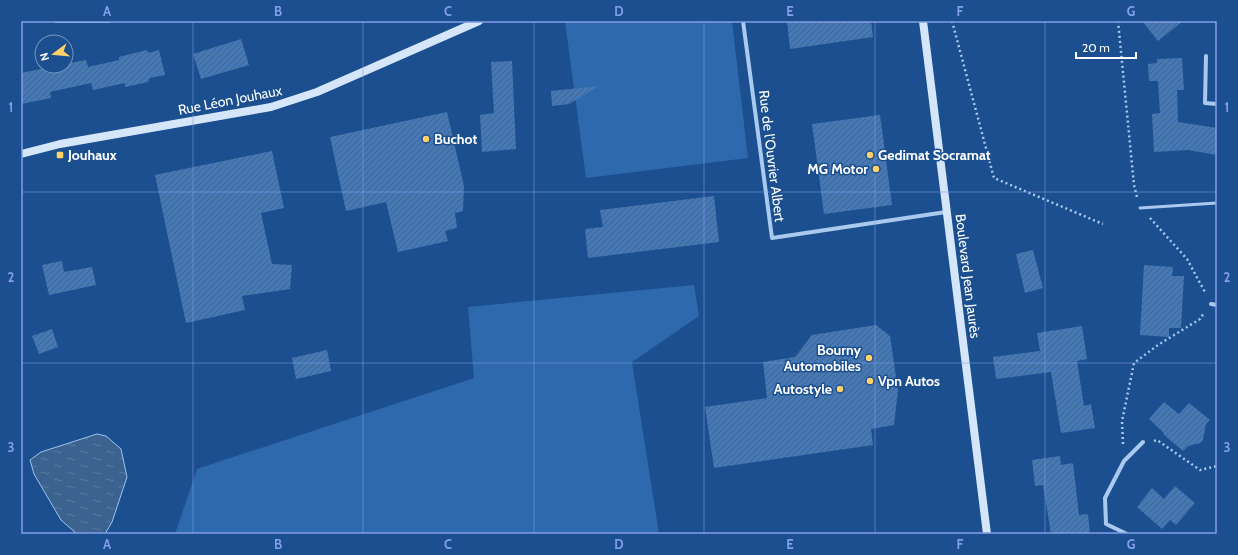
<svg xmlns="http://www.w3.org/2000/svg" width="1238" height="555" font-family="Cabin,sans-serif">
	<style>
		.grass { fill: #2e69ad }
		.water { fill: url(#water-ripples); stroke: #9cc4f0 }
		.building { fill: url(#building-hatch) }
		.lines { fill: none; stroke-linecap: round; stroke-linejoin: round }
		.path { stroke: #a9c9ee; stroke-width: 2.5; stroke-dasharray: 2 3; stroke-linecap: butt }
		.lane { stroke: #a9c9ee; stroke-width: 3 }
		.street { stroke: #a9c9ee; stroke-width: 4 }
		.secondary { stroke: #d6e6fa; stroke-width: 8 }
		.grid { fill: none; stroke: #839eea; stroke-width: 1; stroke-opacity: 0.55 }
		.poi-dot { fill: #ffd166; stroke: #1b4f8f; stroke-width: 1.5 }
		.labels { text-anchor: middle; stroke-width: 3; stroke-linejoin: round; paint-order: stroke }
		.street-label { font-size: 14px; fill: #fff; stroke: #1b4f8f }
		.poi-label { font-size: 14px; font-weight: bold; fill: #fff; stroke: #1b4f8f; text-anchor: start }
		.neatline { fill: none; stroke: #839eea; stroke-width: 1.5 }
		.grid-label { font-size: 13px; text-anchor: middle; font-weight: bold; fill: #839eea }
	</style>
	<defs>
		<pattern id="water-ripples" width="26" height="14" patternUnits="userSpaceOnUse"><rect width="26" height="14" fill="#3c6290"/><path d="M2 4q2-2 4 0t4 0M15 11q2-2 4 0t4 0" fill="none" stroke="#597aa1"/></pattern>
		<pattern id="building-hatch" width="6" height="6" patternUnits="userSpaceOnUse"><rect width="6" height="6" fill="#4478b7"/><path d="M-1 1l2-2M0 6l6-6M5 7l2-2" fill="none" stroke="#486282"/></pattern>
	</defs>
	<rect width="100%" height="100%" fill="#1b4f8f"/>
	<g class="grass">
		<path d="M 565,21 L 732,21 L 748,158 L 586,178 Z"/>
		<path d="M 694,285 L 699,316 L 632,362 L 659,534 L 175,534 L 197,469 L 474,378 L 468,307 Z"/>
	</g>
	<path class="water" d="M 97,434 L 106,436 L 121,449 L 127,477 L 112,522 L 105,534 L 77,534 L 61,520 L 34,474 L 30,460 L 41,452 Z"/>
	<g class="building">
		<path d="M 787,21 L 871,21 L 873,37 L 790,49 Z"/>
		<path d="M 1142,21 L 1183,21 L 1158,41 Z"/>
		<path d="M 241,39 L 249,65 L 201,79 L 193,54 Z"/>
		<path d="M 147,50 L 148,53 L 159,50 L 165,75 L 150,78 L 148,82 L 125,87 L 125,83 L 93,90 L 91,83 L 50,92 L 51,98 L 21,104 L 21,73 L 56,66 L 66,66 L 66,64 L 86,60 L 88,67 L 119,60 L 119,57 Z"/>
		<path d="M 1182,58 L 1184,90 L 1177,90 L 1178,122 L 1217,128 L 1217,155 L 1188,150 L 1154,152 L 1152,114 L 1160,113 L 1158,81 L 1149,81 L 1148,64 L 1157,63 L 1157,59 Z"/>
		<path d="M 512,61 L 516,149 L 482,152 L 480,115 L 494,113 L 491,62 Z"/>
		<path d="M 599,86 L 569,104 L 552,106 L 551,91 Z"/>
		<path d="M 447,112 L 464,186 L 463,211 L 455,213 L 457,228 L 445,231 L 448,241 L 398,252 L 386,202 L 346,211 L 330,137 Z"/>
		<path d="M 880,115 L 892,205 L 824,214 L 812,124 Z"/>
		<path d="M 272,151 L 284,208 L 261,213 L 272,264 L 292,265 L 290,289 L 242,296 L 245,310 L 186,323 L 155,175 Z"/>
		<path d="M 714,196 L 719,242 L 588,258 L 585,229 L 603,227 L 600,210 Z"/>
		<path d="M 1033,250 L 1043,288 L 1025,293 L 1016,254 Z"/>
		<path d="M 62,261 L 64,272 L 92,267 L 96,285 L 49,295 L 42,265 Z"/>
		<path d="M 1144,265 L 1173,267 L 1172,276 L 1184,276 L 1181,328 L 1169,328 L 1169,337 L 1140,335 Z"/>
		<path d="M 876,325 L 890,336 L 898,390 L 894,425 L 871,429 L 873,445 L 714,468 L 705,407 L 767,398 L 763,362 L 795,357 L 812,335 Z"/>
		<path d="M 1082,326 L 1087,359 L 1077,361 L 1084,406 L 1091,404 L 1095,428 L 1061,433 L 1051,372 L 996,379 L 993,357 L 1040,351 L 1037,333 Z"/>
		<path d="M 52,329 L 58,347 L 39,354 L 32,336 Z"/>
		<path d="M 327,350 L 331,371 L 296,379 L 292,358 Z"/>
		<path d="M 1164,402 L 1179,414 L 1189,403 L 1210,420 L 1206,424 L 1203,440 L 1200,443 L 1188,446 L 1183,451 L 1163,434 L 1164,433 L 1149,419 Z"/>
		<path d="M 1060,456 L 1061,465 L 1073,463 L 1079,515 L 1088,514 L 1090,534 L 1051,534 L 1043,485 L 1035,486 L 1032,460 Z"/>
		<path d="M 1175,486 L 1195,503 L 1176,525 L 1170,520 L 1162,529 L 1137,507 L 1152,488 L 1164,499 Z"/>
	</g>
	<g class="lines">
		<g class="path">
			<path d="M 952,21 L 994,178 L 1103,224"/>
			<path d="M 1118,21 L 1134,185 L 1137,197"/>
			<path d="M 1150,218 L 1187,259 L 1206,294"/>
			<path d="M 1154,441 L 1157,440 L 1200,470 L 1217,466"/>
			<path d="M 1123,444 L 1122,421 L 1134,363 L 1158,345 L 1200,319 L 1204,313"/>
		</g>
		<path class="lane" d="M 1140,208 L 1217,203"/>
		<g class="street">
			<path d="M 56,21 L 109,21"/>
			<path d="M 743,21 L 772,238 L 946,212"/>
			<path d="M 1206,56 L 1205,103 L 1217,104"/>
			<path d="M 1211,304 L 1217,305"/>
			<path d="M 1127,534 L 1106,524 L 1105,498 L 1124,461 L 1143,442"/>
		</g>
		<g class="secondary">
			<path d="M 923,21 L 987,534"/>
			<path d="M 21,154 L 60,144 L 271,107 L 317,92 L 479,21"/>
		</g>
	</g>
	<path class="grid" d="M 193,21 L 193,534M 363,21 L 363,534M 534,21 L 534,534M 704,21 L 704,534M 875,21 L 875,534M 1045,21 L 1045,534M 21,192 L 1217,192M 21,363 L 1217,363"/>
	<g class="poi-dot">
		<circle cx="426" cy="139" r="4"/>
		<rect x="56" y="151" width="8" height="8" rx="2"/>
		<circle cx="870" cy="155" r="4"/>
		<circle cx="876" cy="169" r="4"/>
		<circle cx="869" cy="358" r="4"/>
		<circle cx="870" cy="381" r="4"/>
		<circle cx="840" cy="389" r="4"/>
	</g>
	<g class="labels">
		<g class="street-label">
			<text transform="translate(230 100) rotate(-11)" y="5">Rue Léon Jouhaux</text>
			<text transform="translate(772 156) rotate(83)" y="5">Rue de l'Ouvrier Albert</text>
			<text transform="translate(968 276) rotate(83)" y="5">Boulevard Jean Jaurès</text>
		</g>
		<g class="poi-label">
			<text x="434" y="144">Buchot</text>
			<text x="68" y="160">Jouhaux</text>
			<text x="878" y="160">Gedimat Socramat</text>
			<text x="868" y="174" text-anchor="end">MG Motor</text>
			<text x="861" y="355" text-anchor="end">Bourny<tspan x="861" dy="16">Automobiles</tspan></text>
			<text x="878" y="386">Vpn Autos</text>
			<text x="832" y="394" text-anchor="end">Autostyle</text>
		</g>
	</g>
	<rect width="1238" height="555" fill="none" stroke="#1b4f8f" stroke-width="44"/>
	<g transform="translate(54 54) rotate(254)"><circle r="19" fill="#1b4f8f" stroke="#7695bc"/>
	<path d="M0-3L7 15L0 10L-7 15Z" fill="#ffd166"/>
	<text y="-6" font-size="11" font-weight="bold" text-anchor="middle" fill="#ffffff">N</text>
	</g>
	<path d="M1076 52v6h60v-6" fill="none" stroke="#ffffff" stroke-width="2"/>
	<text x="1082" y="52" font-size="12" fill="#ffffff" stroke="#1b4f8f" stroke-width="3" paint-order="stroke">20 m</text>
	<rect x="22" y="22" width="1194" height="511" class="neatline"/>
	<g class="grid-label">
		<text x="107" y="16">A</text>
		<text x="278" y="16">B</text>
		<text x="448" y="16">C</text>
		<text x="619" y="16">D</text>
		<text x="790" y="16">E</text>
		<text x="960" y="16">F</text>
		<text x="1131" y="16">G</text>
		<text x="11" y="112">1</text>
		<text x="1227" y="112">1</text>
		<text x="11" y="282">2</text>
		<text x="1227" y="282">2</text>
		<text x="11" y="452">3</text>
		<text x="1227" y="452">3</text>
		<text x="107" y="549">A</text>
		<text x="278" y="549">B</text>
		<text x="448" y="549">C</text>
		<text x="619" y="549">D</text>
		<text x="790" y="549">E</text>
		<text x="960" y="549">F</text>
		<text x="1131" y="549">G</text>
	</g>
</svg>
